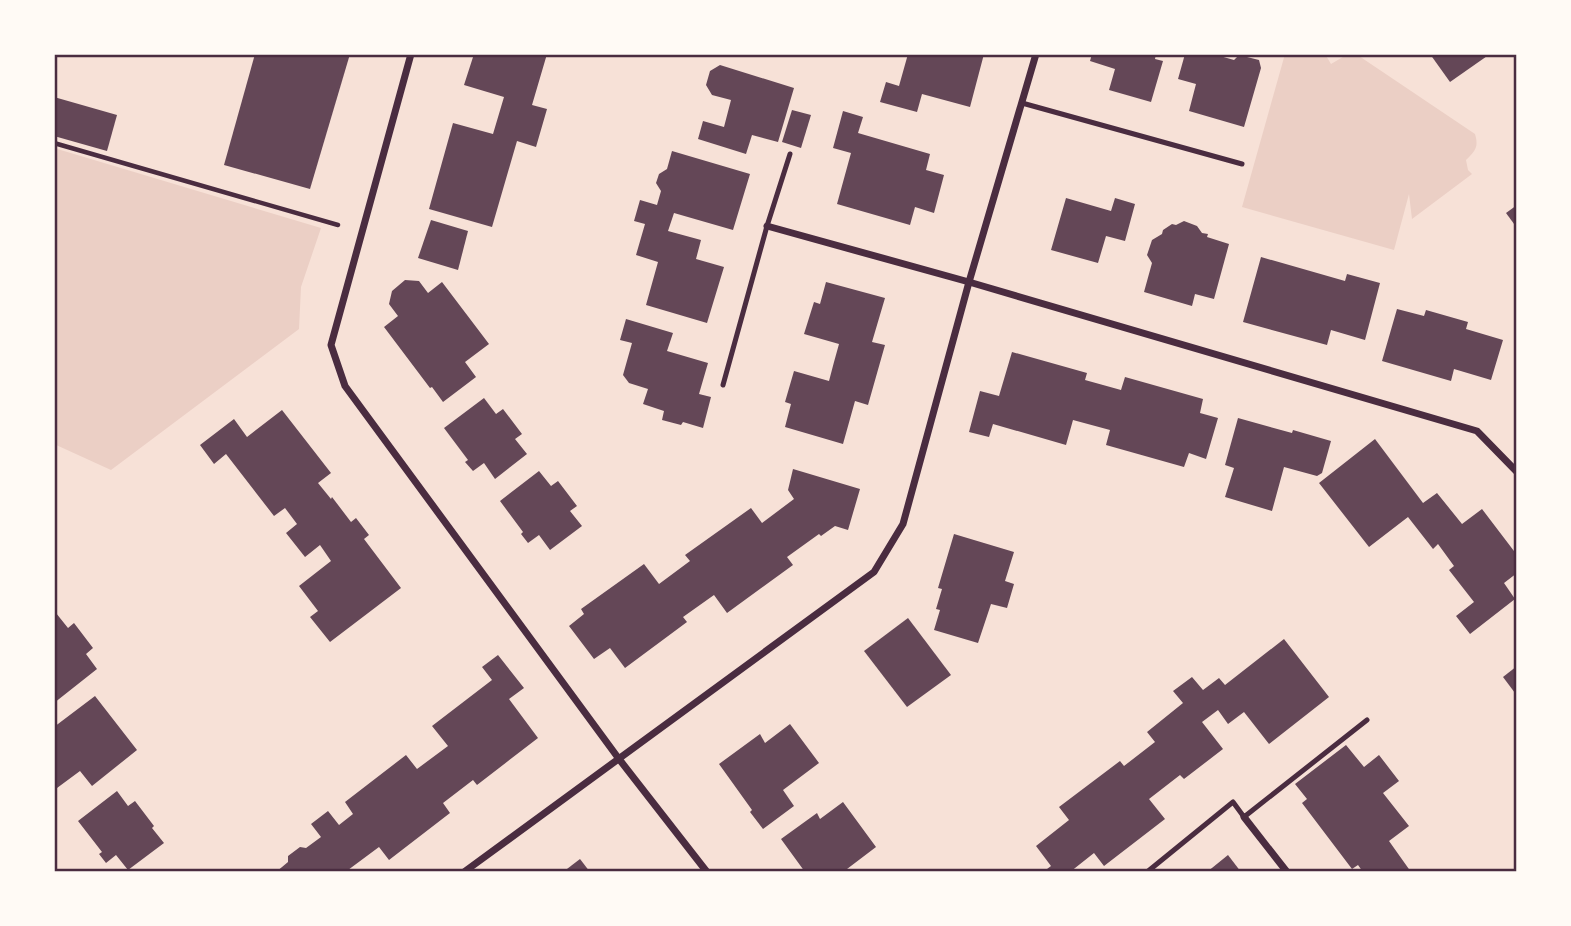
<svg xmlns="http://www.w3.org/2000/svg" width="1571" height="926" font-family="Bitter,serif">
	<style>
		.green { fill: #ebcfc5 }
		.building { fill: #644757 }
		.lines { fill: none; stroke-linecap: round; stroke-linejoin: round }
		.path { stroke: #4a2c40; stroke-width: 4.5 }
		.service { stroke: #4a2c40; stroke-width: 5 }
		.minor { stroke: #4a2c40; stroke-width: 7 }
		.neatline { fill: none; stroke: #4a2c40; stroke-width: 2.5 }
	</style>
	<rect width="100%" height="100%" fill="#f7e1d7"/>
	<g class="green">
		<path d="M 1285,54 L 1325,54 L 1331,64 L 1348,54 L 1356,54 L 1475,134 C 1479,147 1475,151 1466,160 L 1468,170 L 1472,174 L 1412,219 L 1409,194 L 1394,250 L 1242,207 Z"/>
		<path d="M 54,148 L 321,228 L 301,287 L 299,329 L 111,470 L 54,444 Z"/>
	</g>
	<g class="building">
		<path d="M 255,54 L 350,54 L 310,189 L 224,165 Z"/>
		<path d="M 474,54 L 547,54 L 532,105 L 547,109 L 536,147 L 517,141 L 492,227 L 429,209 L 453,123 L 493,134 L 504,97 L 464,85 Z"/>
		<path d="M 908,54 L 984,54 L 970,107 L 922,94 L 917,112 L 880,102 L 886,82 L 899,86 Z"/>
		<path d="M 1092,54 L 1156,54 L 1155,59 L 1163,61 L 1151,102 L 1109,90 L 1115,69 L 1090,61 Z"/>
		<path d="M 1185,54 L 1213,54 L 1234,60 L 1239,55 L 1259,60 L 1261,68 L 1244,127 L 1189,111 L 1196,84 L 1178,79 Z"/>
		<path d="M 1430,54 L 1490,54 L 1450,82 Z"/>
		<path d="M 720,65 L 794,88 L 778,142 L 752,135 L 746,154 L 698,139 L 703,121 L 724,127 L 731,100 L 712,95 L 706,85 L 710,71 Z"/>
		<path d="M 54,97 L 117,115 L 107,151 L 54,136 Z"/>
		<path d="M 792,110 L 811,115 L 801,148 L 782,142 Z"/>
		<path d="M 843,111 L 863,117 L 858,133 L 930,154 L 926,170 L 944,175 L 934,213 L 915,207 L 910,225 L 837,204 L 851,153 L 833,148 Z"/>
		<path d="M 672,151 L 750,174 L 733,230 L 674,213 L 668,231 L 701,240 L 696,259 L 724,267 L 707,323 L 646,305 L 658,262 L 636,255 L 645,224 L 634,221 L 640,200 L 657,205 L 661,191 L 656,183 L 659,174 L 667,169 Z"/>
		<path d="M 1066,198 L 1111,211 L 1115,198 L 1135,204 L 1125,241 L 1106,236 L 1098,263 L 1051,250 Z"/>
		<path d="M 1517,205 L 1517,228 L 1506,213 Z"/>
		<path d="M 431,220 L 468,231 L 458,270 L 418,258 Z"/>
		<path d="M 1184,221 L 1197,226 L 1202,233 L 1208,234 L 1207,237 L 1229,244 L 1214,299 L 1195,294 L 1192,306 L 1144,292 L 1152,263 L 1147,255 L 1152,240 L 1162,234 L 1163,230 L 1172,224 L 1176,225 Z"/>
		<path d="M 1261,257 L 1345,281 L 1347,274 L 1380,283 L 1365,340 L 1331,330 L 1327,345 L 1243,322 Z"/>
		<path d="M 405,280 L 419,281 L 428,293 L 442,282 L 489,344 L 465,362 L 476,377 L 443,402 L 432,387 L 430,388 L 384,327 L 398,316 L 389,304 L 392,291 Z"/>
		<path d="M 826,282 L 885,298 L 872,342 L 885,345 L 868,405 L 855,401 L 843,444 L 785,427 L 791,404 L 785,402 L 794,371 L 829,381 L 834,362 L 839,344 L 804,334 L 814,302 L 820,304 Z"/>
		<path d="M 1397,309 L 1424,316 L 1426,310 L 1468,322 L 1466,329 L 1503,340 L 1491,380 L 1454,369 L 1451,381 L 1382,361 Z"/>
		<path d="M 626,319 L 673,333 L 667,351 L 708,363 L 699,394 L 711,397 L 703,428 L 683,422 L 681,425 L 662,420 L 664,411 L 643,404 L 648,389 L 629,383 L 623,375 L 632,343 L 620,340 Z"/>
		<path d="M 1012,352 L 1087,373 L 1085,380 L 1121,390 L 1125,377 L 1203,399 L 1200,413 L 1218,418 L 1206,459 L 1189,453 L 1184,467 L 1106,445 L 1110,430 L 1073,420 L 1066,445 L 993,424 L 989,437 L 969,432 L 980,391 L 999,396 Z"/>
		<path d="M 484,398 L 496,414 L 503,409 L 522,434 L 515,439 L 527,454 L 495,479 L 484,463 L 473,471 L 465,462 L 468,460 L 444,428 Z"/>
		<path d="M 282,410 L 331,473 L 318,483 L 331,499 L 332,497 L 351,522 L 356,518 L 369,535 L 364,539 L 401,588 L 330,642 L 310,617 L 318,611 L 299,586 L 331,561 L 320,545 L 305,557 L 286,533 L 297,524 L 285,508 L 274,516 L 226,454 L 214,464 L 200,445 L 234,419 L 247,437 Z"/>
		<path d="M 1238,418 L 1292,433 L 1293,430 L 1331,441 L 1322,473 L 1317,476 L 1284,467 L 1272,511 L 1225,497 L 1234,468 L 1225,465 Z"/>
		<path d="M 1375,439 L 1423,503 L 1437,493 L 1462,524 L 1482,509 L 1517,555 L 1517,573 L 1504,583 L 1515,599 L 1470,634 L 1456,616 L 1474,602 L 1449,570 L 1454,566 L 1438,544 L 1433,549 L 1408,517 L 1369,547 L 1319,483 Z"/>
		<path d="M 793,469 L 860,489 L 848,530 L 835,526 L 821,536 L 819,534 L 787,557 L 793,565 L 727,613 L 714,595 L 683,617 L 687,622 L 625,668 L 610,648 L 594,659 L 569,626 L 584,614 L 581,609 L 644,564 L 659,584 L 690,561 L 685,555 L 751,508 L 762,523 L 794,499 L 788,490 Z"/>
		<path d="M 539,471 L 551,486 L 558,481 L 577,506 L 570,511 L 582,526 L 550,550 L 539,535 L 528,543 L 521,534 L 523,532 L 500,501 Z"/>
		<path d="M 954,534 L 1014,552 L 1005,581 L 1014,584 L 1007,608 L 991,604 L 978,643 L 934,630 L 940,610 L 936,609 L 942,589 L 938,588 Z"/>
		<path d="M 56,613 L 68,628 L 74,623 L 93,648 L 86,654 L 97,669 L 54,703 L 54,614 Z"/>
		<path d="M 908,618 L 951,675 L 907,707 L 864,651 Z"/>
		<path d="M 1284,639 L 1329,697 L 1269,744 L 1244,712 L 1228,724 L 1218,710 L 1202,722 L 1223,749 L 1184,779 L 1180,775 L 1149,799 L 1165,819 L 1104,866 L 1094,853 L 1070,872 L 1043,872 L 1051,866 L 1036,846 L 1069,820 L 1059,807 L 1120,761 L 1124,766 L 1155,742 L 1147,732 L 1183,703 L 1173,691 L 1192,677 L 1203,690 L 1219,678 L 1225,685 Z"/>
		<path d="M 498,655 L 524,688 L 509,699 L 538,738 L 477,785 L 473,780 L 443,803 L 450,813 L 389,860 L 379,847 L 348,870 L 350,872 L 276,872 L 288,862 L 288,856 L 300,847 L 306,848 L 321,837 L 311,824 L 328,811 L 339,825 L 353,814 L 345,802 L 406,755 L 417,769 L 448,746 L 432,726 L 492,680 L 482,667 Z"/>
		<path d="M 1517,666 L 1517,691 L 1515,693 L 1503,677 Z"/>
		<path d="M 95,696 L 137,750 L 92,786 L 80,771 L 57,788 L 54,785 L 54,727 Z"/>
		<path d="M 790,724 L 819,763 L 783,790 L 794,806 L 763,829 L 750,812 L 752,810 L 719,764 L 760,734 L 765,743 Z"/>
		<path d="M 1346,745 L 1364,767 L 1379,755 L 1399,781 L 1383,793 L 1409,826 L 1389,841 L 1411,872 L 1363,872 L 1358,865 L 1352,869 L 1302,803 L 1307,799 L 1295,784 Z"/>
		<path d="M 117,791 L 128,806 L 135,801 L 154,826 L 152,828 L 164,843 L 128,870 L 116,855 L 106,863 L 99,854 L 102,852 L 78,821 Z"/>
		<path d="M 843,802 L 876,847 L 847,869 L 849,872 L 805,872 L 781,839 L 817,813 L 820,819 Z"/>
		<path d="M 1228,855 L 1241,872 L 1207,872 Z"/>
		<path d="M 580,859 L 590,872 L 563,872 Z"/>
	</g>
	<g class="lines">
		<path class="path" d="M 54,143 L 338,225"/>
		<g class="service">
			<path d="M 1022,103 L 1242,164"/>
			<path d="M 723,385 L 767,226 L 790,154"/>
			<path d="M 1147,872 L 1233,802 L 1244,817 L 1367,720"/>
		</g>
		<g class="minor">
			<path d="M 411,54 L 331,345 L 345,386 L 619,759 L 707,872"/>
			<path d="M 767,226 L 969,282 L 1477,431 L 1517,472"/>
			<path d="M 1244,817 L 1287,872"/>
			<path d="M 464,872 L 874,572 L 903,524 L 969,282 L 1036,54"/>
		</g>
	</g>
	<rect width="1571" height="926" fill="none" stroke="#fffaf5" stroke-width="112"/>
	<rect x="56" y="56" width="1459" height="814" class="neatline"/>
</svg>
